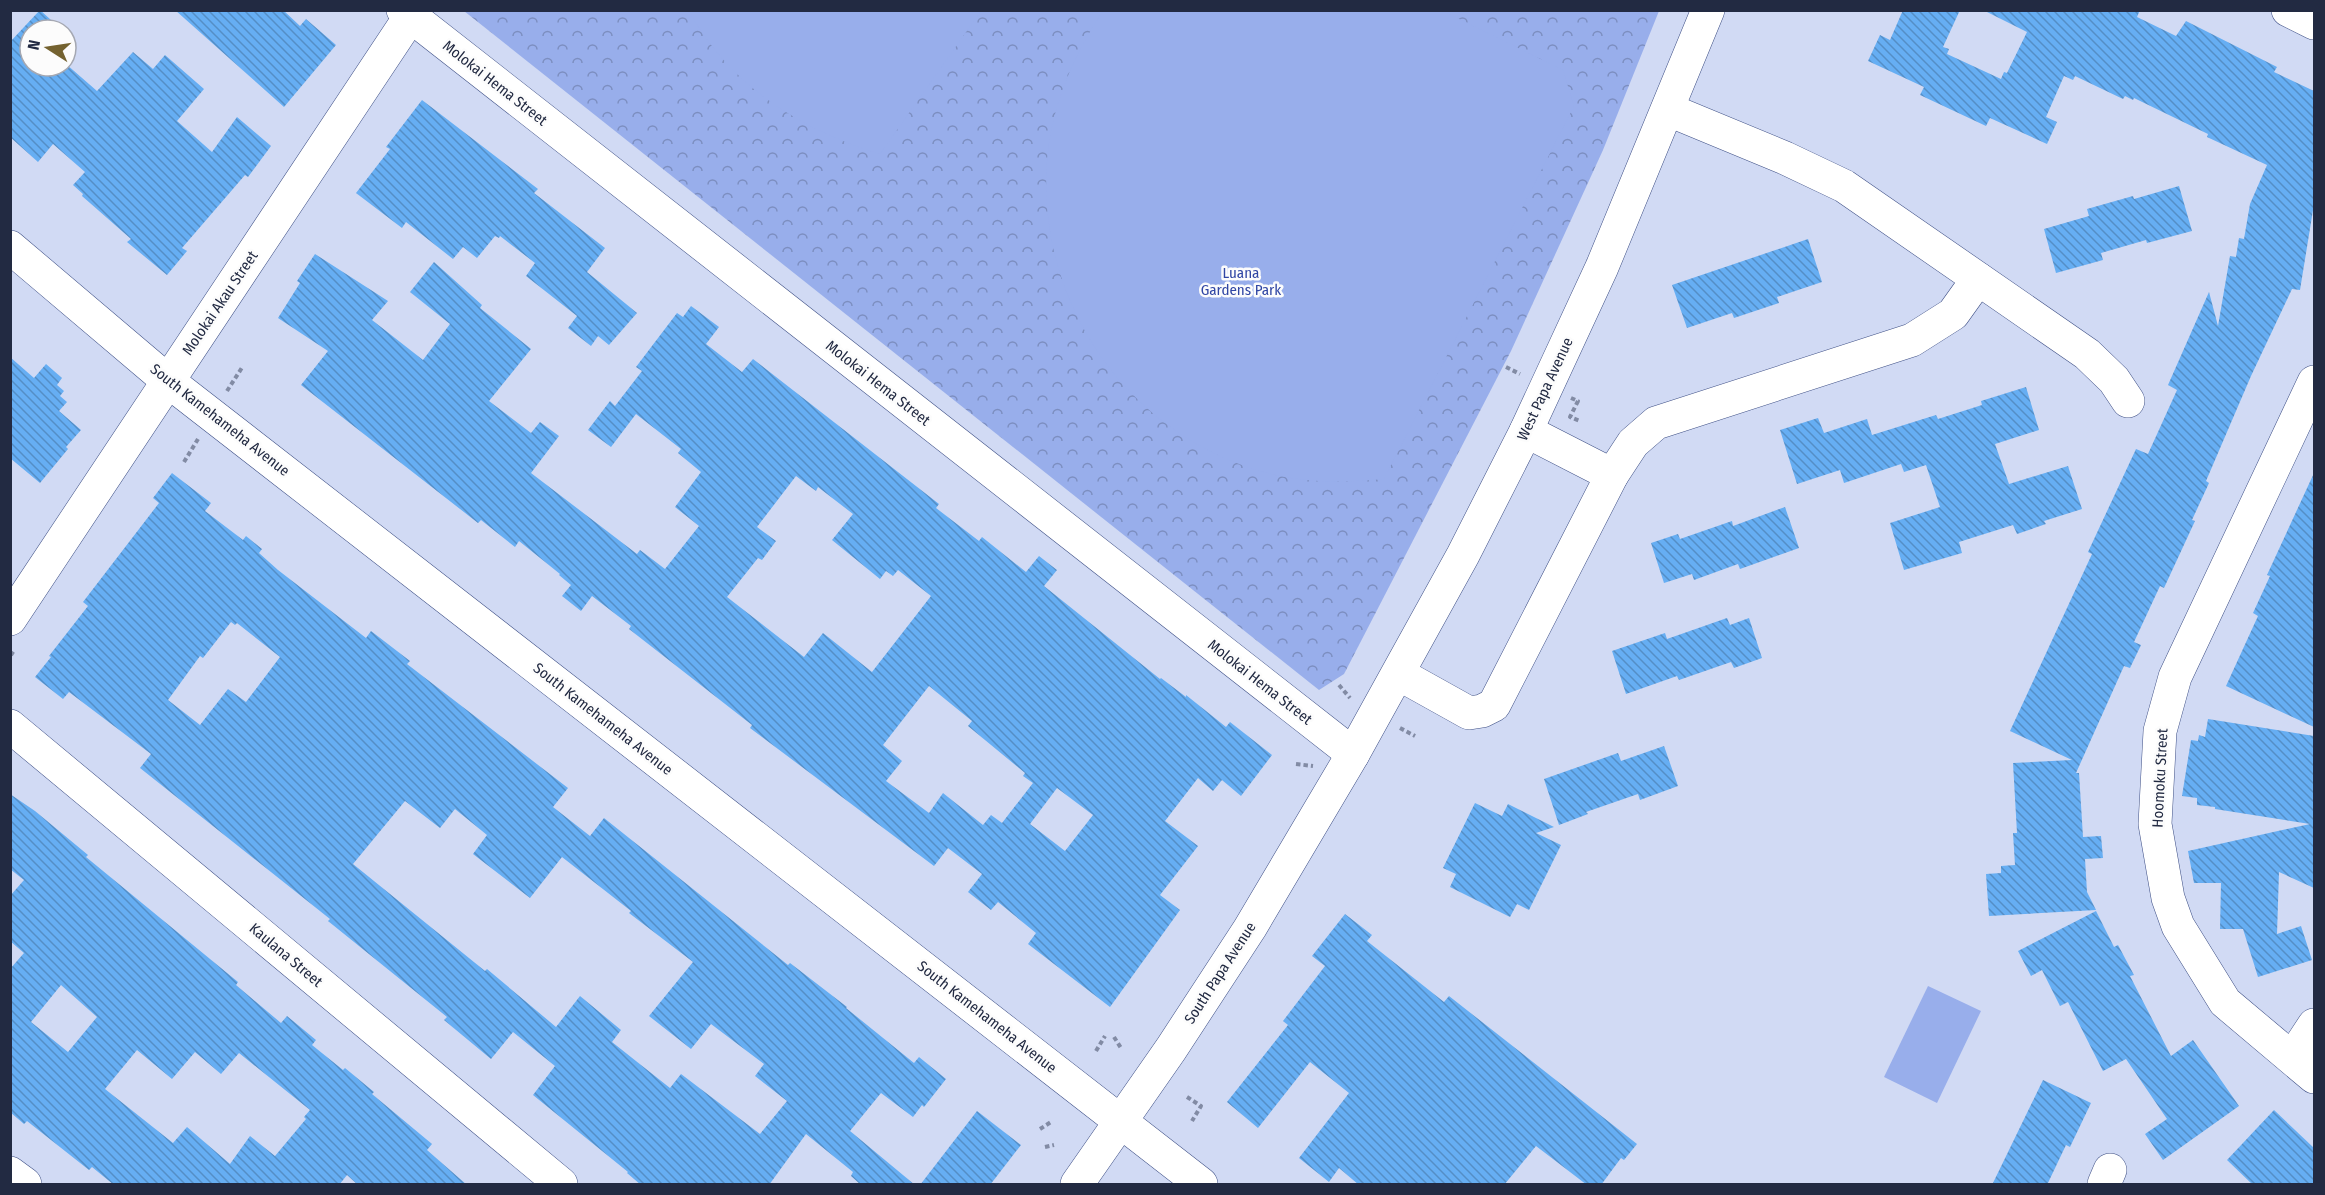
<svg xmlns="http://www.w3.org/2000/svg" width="2325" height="1195" font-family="'Fira Sans Condensed',sans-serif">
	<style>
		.park { fill: url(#park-crowns) }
		.garden { fill: #98aeeb }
		.building { fill: url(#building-back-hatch); fill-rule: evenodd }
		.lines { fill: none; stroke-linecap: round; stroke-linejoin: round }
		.minor-casing { stroke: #3f5086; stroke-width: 34 }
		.path { stroke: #828ba4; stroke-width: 4; stroke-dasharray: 4.5 3; stroke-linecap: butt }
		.minor { stroke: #fff; stroke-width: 33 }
		.labels { text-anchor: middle; stroke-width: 5; stroke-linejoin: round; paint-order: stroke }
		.street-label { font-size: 15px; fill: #222a42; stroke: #fcfcfc }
		.park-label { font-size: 15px; fill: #3046a4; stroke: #fcfcfc }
	</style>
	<defs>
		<pattern id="park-crowns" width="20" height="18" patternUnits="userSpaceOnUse" patternTransform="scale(1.5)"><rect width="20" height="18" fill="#98aeeb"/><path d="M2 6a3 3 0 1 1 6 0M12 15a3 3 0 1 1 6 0" fill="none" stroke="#7c8ec0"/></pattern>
		<pattern id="building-back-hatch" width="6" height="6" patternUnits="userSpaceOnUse" patternTransform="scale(1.5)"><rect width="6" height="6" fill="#66aef3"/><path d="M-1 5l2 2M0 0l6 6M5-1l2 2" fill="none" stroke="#548ec6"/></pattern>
	</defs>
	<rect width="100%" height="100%" fill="#d1daf4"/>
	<path class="park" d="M 464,11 L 1659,11 L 1603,150 L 1511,351 L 1344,674 L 1319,690 Z"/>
	<g class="garden">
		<path d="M 689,11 L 981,11 L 880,154 C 801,130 729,85 689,11 Z"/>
		<path d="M 1443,11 L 1563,70 L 1574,106 L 1384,479 C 1351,482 1318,483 1285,477 C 1138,448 1036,310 1047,162 C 1051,107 1073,56 1103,11 Z"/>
		<path d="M 1928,986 L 1981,1011 L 1937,1103 L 1884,1077 Z"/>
	</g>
	<g class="building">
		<path d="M 40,10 L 62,30 L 30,30 L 30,66 L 66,66 L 66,64 L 97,91 L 133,52 L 153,69 L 165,55 L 204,89 L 177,121 L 212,152 L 237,117 L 271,146 L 248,177 L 245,175 L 182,248 L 187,251 L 167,275 L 127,242 L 131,239 L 82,196 L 83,194 L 73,185 L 85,172 L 53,144 L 38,162 L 10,137 L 10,42 Z"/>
		<path d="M 175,10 L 283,10 L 300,26 L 306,19 L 336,45 L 284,107 Z"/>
		<path d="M 1903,10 L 1960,10 L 1943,47 L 1949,49 L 1947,54 L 2001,79 L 2004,72 L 2007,73 L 2027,32 L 1983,10 L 2140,10 L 2137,17 L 2176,36 L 2186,21 L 2277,67 L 2274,72 L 2314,91 L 2314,204 L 2300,290 L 2292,289 L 2251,376 L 2206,481 L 2209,483 L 2192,520 L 2195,521 L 2164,588 L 2160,586 L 2134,642 L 2141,645 L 2130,668 L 2124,666 L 2076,773 L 2079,773 L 2083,837 L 2101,836 L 2103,858 L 2085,859 L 2087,892 L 2096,910 L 1989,916 L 1986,874 L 2001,873 L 2001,866 L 2015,865 L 2013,833 L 2017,833 L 2013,763 L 2072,760 L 2010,731 L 2092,554 L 2088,552 L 2136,449 L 2148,454 L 2177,390 L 2168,385 L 2209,292 L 2218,326 L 2230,256 L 2236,257 L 2239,238 L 2244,239 L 2250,204 L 2267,165 L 2207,137 L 2208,134 L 2134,98 L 2133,100 L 2125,96 L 2123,99 L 2075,76 L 2073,80 L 2064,76 L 2046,117 L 2057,122 L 2047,144 L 1990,118 L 1986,126 L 1920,95 L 1924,87 L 1868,61 L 1880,35 L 1890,40 Z"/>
		<path d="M 422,100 L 538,189 L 534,193 L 605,248 L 587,272 L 637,313 L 609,345 L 598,336 L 591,346 L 568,328 L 577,316 L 526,276 L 535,263 L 500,236 L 499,238 L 495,236 L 477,258 L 463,247 L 453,259 L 406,222 L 402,228 L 356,193 L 390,149 L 386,147 Z"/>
		<path d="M 2179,186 L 2192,231 L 2147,243 L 2146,240 L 2101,253 L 2103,260 L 2056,273 L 2044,229 L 2089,216 L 2087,209 L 2133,196 L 2134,199 Z"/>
		<path d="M 1808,239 L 1822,282 L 1777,297 L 1779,303 L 1734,318 L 1732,313 L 1687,328 L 1672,285 Z"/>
		<path d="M 315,254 L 388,301 L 372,320 L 423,360 L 450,324 L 410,292 L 434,262 L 482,305 L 480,308 L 531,349 L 489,401 L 531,433 L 540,422 L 559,436 L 531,473 L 637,554 L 640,550 L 665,569 L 699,526 L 675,507 L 701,472 L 678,453 L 681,449 L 636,414 L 611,447 L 588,430 L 610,401 L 615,406 L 642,371 L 636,367 L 677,313 L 683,317 L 691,306 L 719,327 L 706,344 L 742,372 L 753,359 L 939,504 L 936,508 L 979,541 L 982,537 L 1026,572 L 1039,556 L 1057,570 L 1044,586 L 1160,679 L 1161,678 L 1186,697 L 1186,695 L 1226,727 L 1230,722 L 1272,755 L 1241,796 L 1222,780 L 1213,791 L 1198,778 L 1165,821 L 1198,846 L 1160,895 L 1180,910 L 1110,1007 L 1028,944 L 1036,933 L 998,902 L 991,910 L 968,892 L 982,874 L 948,848 L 934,866 L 750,728 L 752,725 L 629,629 L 631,626 L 592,596 L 581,611 L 562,596 L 571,585 L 559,575 L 560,574 L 519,541 L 515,547 L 481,520 L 478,523 L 301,385 L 328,351 L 278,318 L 300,283 L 297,281 ZM 796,476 L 816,491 L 818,487 L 853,514 L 832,540 L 880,579 L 886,571 L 893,576 L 898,570 L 931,596 L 872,672 L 823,633 L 804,657 L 727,597 L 758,558 L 762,560 L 776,541 L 757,527 ZM 929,686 L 972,721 L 968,726 L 1025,773 L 1023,776 L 1033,783 L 1002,823 L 991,815 L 983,825 L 943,793 L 929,813 L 886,781 L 902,761 L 883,745 ZM 1057,788 L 1093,815 L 1065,851 L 1030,824 Z"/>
		<path d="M 10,357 L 34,378 L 46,364 L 62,378 L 57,385 L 64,391 L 60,396 L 67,402 L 59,411 L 81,430 L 66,447 L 68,449 L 40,483 L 10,458 Z"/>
		<path d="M 2026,387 L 2039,430 L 1995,444 L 2009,484 L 2068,466 L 2082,509 L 2044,521 L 2046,524 L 2017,534 L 2013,525 L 1959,542 L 1962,553 L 1904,570 L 1890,523 L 1940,507 L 1926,465 L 1904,472 L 1901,464 L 1844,483 L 1840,470 L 1797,484 L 1780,430 L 1818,418 L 1824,433 L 1867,419 L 1872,435 L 1936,415 L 1938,419 L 1982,405 L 1981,401 Z"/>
		<path d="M 172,473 L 211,503 L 205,511 L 243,540 L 246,536 L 262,549 L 259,553 L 278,570 L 366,638 L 371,631 L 410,661 L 407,664 L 568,788 L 553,807 L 590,836 L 604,818 L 788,965 L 790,963 L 847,1007 L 846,1008 L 914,1063 L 919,1057 L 946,1079 L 924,1107 L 922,1105 L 913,1117 L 881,1093 L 850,1131 L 915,1185 L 861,1185 L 851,1176 L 853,1172 L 806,1134 L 769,1185 L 641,1185 L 627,1173 L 628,1172 L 533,1095 L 555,1066 L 513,1032 L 491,1059 L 444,1020 L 447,1017 L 328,921 L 330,919 L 140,768 L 151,754 L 69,692 L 63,699 L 35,677 L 51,657 L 49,656 L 88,606 L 83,602 L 159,503 L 153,498 ZM 231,622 L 235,625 L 237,623 L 280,657 L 246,702 L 228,689 L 200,725 L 168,700 L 200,656 L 203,658 ZM 405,801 L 440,828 L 455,809 L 487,835 L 473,854 L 530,898 L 562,857 L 631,911 L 629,913 L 693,962 L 649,1016 L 691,1049 L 711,1024 L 764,1064 L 755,1076 L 787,1101 L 760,1134 L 681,1074 L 670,1088 L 612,1042 L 621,1030 L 580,996 L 556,1027 L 487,969 L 485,971 L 353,864 Z"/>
		<path d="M 2314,473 L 2314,727 L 2226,686 L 2258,616 L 2253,613 L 2270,576 L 2267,575 Z"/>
		<path d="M 1785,507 L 1799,548 L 1740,569 L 1738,564 L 1694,580 L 1692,574 L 1664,583 L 1651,543 L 1678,534 L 1680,539 L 1732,521 L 1733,526 Z"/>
		<path d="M 1727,618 L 1730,625 L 1749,618 L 1762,658 L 1734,668 L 1731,662 L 1679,680 L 1677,676 L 1626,694 L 1612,651 L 1665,633 L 1667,639 Z"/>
		<path d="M 2208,719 L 2314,736 L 2314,888 L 2279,872 L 2277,934 L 2301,926 L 2312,960 L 2258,977 L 2243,929 L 2220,929 L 2221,883 L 2194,883 L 2188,851 L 2310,824 L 2215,809 L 2215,807 L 2197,805 L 2197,798 L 2182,796 L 2191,740 L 2198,741 L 2199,735 L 2205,737 Z"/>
		<path d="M 1664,746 L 1678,786 L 1640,800 L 1638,794 L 1586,812 L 1588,814 L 1559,825 L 1544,779 L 1618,753 L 1621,761 Z"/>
		<path d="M 10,794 L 35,811 L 88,855 L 86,857 L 238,982 L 236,985 L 281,1023 L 287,1016 L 316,1040 L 312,1045 L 343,1070 L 345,1068 L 374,1092 L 372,1094 L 432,1144 L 427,1150 L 467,1185 L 358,1185 L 347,1175 L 339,1185 L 114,1185 L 92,1167 L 89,1170 L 27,1121 L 24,1124 L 10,1112 L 10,969 L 24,953 L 10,941 L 10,896 L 24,880 L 10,869 ZM 61,985 L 97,1017 L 68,1052 L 31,1022 ZM 137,1050 L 172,1079 L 195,1052 L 221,1074 L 239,1053 L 310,1110 L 304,1117 L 306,1119 L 275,1156 L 250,1136 L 230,1164 L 187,1127 L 173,1143 L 105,1089 Z"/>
		<path d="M 1475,803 L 1502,816 L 1508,804 L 1554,827 L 1536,833 L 1561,845 L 1529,910 L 1517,904 L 1510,917 L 1450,887 L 1456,874 L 1443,868 Z"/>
		<path d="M 2096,911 L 2114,947 L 2118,945 L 2134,975 L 2130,976 L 2171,1056 L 2193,1040 L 2239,1106 L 2163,1160 L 2145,1134 L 2167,1119 L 2126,1059 L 2103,1071 L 2068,1002 L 2060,1006 L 2042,970 L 2031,976 L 2018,951 Z"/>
		<path d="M 1345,914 L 1372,935 L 1367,941 L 1444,1002 L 1449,996 L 1637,1144 L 1624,1160 L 1621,1158 L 1601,1185 L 1587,1185 L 1536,1146 L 1504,1185 L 1359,1185 L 1339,1168 L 1329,1182 L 1299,1158 L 1349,1093 L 1310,1062 L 1258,1128 L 1227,1102 L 1288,1025 L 1283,1021 L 1325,966 L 1312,956 Z"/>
		<path d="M 2043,1080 L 2091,1103 L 2070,1147 L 2066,1145 L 2047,1185 L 1992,1185 Z"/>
		<path d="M 2274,1110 L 2314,1148 L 2314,1185 L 2253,1185 L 2227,1160 Z"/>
		<path d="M 977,1111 L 1021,1145 L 990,1185 L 920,1185 Z"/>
	</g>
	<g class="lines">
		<defs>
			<g id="minor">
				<path d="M 403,10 L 1353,754"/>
				<path d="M 2288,10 L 2314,23"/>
				<path d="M 1669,110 L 1785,158 L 1844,186 L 2087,354 L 2114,380 L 2128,401"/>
				<path d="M 10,247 L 168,381 L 1201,1184"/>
				<path d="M 2314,382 L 2175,677 L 2160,731 L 2155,824 L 2168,898 L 2178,926 L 2225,1002 L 2314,1077"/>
				<path d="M 1526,431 L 1612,475"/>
				<path d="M 10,619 L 410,17"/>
				<path d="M 1399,674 L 1469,713 L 1482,711 L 1494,705 L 1612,475 L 1633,443 L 1656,423 L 1912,340 L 1953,314 L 1978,279"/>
				<path d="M 10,726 L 561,1184"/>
				<path d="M 2293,1057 L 2314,1025"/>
				<path d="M 10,1173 L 25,1184"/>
				<path d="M 1077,1184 L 1171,1049 L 1250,928 L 1353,754 L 1463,555 L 1526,431 L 1602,267 L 1708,10"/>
				<path d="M 2104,1184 L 2110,1170"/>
			</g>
		</defs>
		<use href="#minor" class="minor-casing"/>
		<g class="path">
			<path d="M 1506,367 L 1520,374"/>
			<path d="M 227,391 L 243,366"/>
			<path d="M 1571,398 L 1578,401 L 1570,417 L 1580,421"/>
			<path d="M 184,462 L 198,439"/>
			<path d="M 10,652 L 16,656"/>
			<path d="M 1339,685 L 1350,698"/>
			<path d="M 1400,728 L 1415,736"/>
			<path d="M 1296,764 L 1313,766"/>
			<path d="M 1114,1037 L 1121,1048"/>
			<path d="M 1096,1051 L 1105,1036"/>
			<path d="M 1187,1097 L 1201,1106 L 1192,1121"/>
			<path d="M 1040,1129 L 1051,1122"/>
			<path d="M 1045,1147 L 1054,1145"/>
		</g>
		<use href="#minor" class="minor"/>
	</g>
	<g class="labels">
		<g class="street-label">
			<text transform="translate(495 83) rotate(38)" y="5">Molokai Hema Street</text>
			<text transform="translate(220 303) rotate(-56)" y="5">Molokai Akau Street</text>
			<text transform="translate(878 383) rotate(38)" y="5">Molokai Hema Street</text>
			<text transform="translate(1545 389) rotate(-65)" y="5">West Papa Avenue</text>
			<text transform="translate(220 420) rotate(38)" y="5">South Kamehameha Avenue</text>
			<text transform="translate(1260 682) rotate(38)" y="5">Molokai Hema Street</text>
			<text transform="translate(603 719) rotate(38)" y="5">South Kamehameha Avenue</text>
			<text transform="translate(2160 778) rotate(-87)" y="5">Hoomoku Street</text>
			<text transform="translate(286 955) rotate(40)" y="5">Kaulana Street</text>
			<text transform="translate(1220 973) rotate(-57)" y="5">South Papa Avenue</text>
			<text transform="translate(987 1017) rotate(38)" y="5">South Kamehameha Avenue</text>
		</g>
		<g class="park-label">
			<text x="1241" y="278">Luana<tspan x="1241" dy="17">Gardens Park</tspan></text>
		</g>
	</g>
	<rect width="2325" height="1195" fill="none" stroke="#222a42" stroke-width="24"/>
	<g transform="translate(48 48) rotate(282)"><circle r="28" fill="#fcfcfc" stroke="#a5a8b2" stroke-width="1.5"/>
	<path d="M0-4.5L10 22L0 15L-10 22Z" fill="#746230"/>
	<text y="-9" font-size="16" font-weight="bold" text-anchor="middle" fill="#222a42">N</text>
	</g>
</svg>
